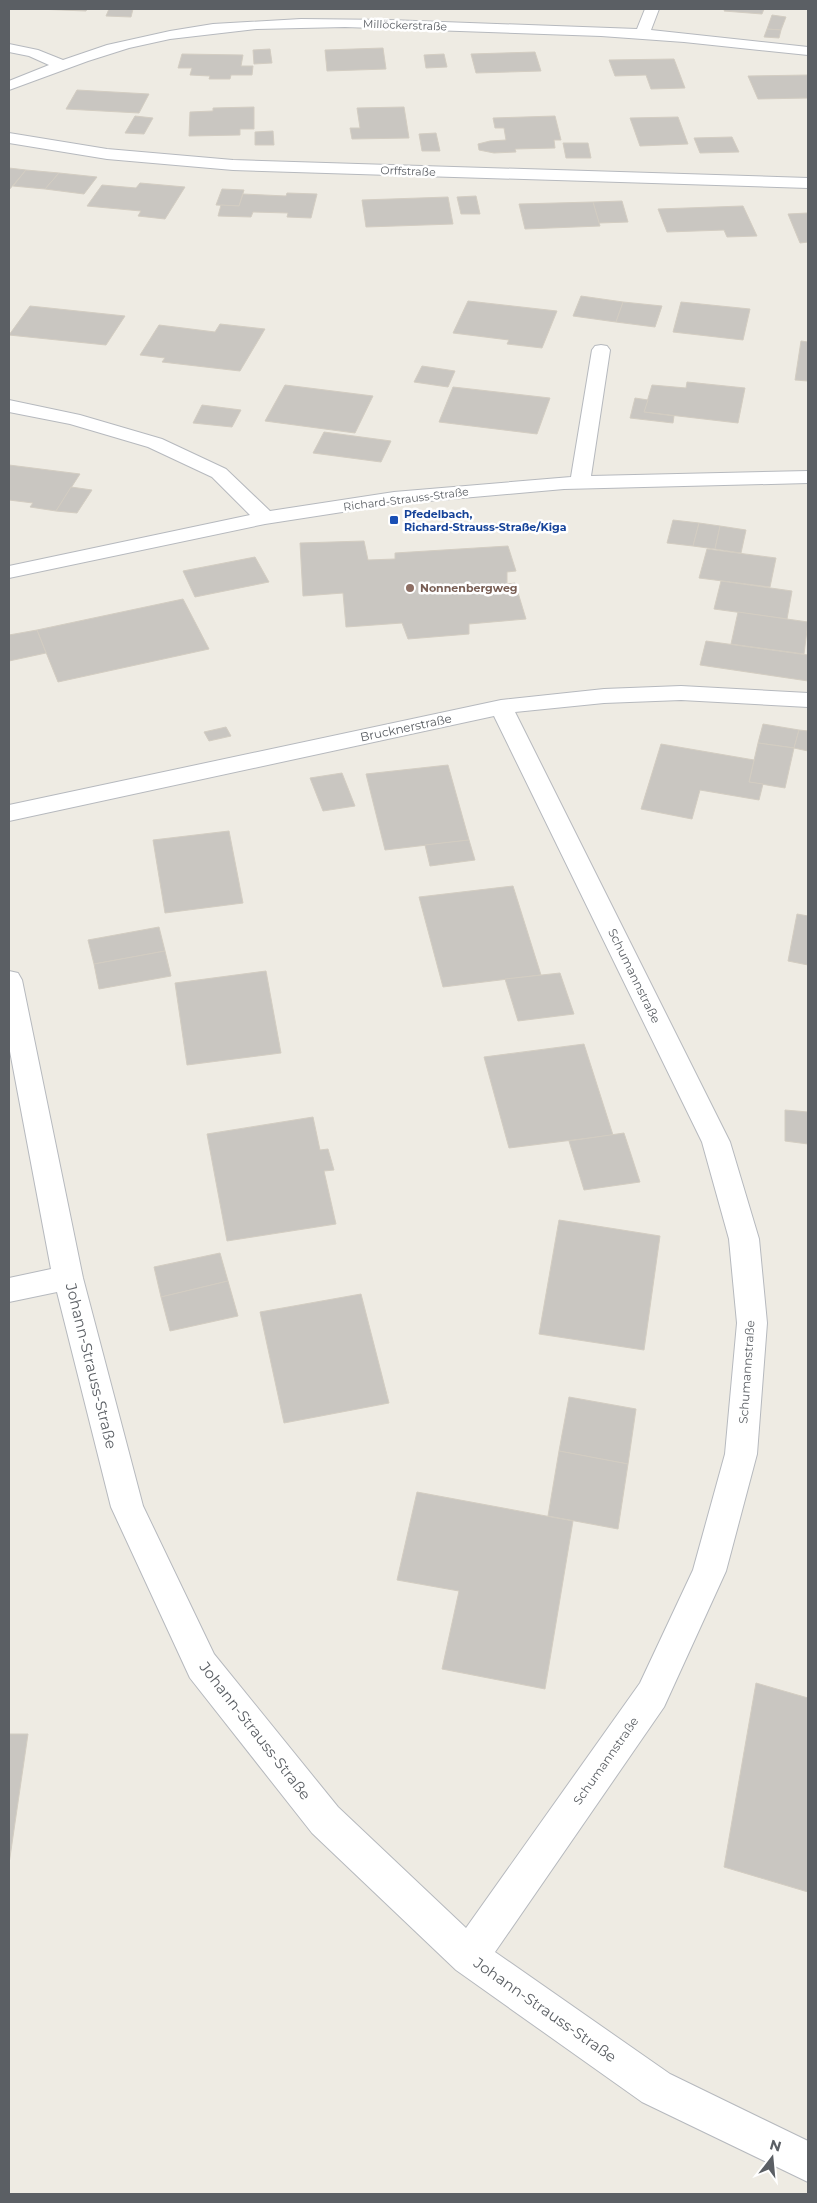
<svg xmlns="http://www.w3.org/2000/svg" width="817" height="2203" font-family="Montserrat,sans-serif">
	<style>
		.building { fill: #c9c6c1; stroke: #d3cdc2 }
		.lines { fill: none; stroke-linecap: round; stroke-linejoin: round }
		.minor-casing { stroke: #b6b9be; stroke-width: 2 }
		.minor { fill: #fff; fill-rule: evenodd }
		.transit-dot { fill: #1a4fb4; stroke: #fff; stroke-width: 2 }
		.education-dot { fill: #8d6e63; stroke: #fff; stroke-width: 2 }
		.labels { text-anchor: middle; stroke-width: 5; stroke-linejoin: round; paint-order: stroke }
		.far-street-label { font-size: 11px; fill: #5b5f64; stroke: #fff }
		.far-transit-label { font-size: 11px; font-weight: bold; fill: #164399; stroke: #fff; text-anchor: start }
		.far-education-label { font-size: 11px; font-weight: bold; fill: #785e54; stroke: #fff; text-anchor: start }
		.street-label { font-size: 12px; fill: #5b5f64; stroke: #fff }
		.near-street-label { font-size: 15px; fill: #5b5f64; stroke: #fff }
	</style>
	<rect width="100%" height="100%" fill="#eeebe3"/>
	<g class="building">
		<path d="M 37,9 L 87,9 L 86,11 Z"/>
		<path d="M 109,9 L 133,9 L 131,17 L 106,16 Z"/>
		<path d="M 725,9 L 764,9 L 762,14 L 724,11 Z"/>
		<path d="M 772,15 L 786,17 L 781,30 L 767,29 Z"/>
		<path d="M 767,29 L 781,30 L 779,38 L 764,37 Z"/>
		<path d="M 383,48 L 386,69 L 327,71 L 325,50 Z"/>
		<path d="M 270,49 L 272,63 L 254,64 L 253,50 Z"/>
		<path d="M 535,52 L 541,71 L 476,73 L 471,54 Z"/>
		<path d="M 182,54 L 243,55 L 241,66 L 253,66 L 252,75 L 231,75 L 230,79 L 209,79 L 210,76 L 190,75 L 192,68 L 178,68 Z"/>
		<path d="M 444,54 L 447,67 L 426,68 L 424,55 Z"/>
		<path d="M 674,59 L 685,88 L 651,89 L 646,75 L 615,76 L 609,60 Z"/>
		<path d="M 808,75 L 808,98 L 758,99 L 748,76 Z"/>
		<path d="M 77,90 L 149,94 L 139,113 L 66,109 Z"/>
		<path d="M 254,107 L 254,129 L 240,129 L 240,135 L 189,136 L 190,112 L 213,111 L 213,108 Z"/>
		<path d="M 404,107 L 409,138 L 352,139 L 350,128 L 360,128 L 357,108 Z"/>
		<path d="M 135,116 L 153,118 L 144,134 L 125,133 Z"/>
		<path d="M 555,116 L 561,140 L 554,140 L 555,148 L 515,149 L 516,152 L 494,153 L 479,150 L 478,144 L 490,141 L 506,140 L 504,128 L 495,128 L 493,118 Z"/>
		<path d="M 678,117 L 688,144 L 640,146 L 630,118 Z"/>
		<path d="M 273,131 L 274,145 L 255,145 L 255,132 Z"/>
		<path d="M 436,133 L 440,151 L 422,151 L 419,134 Z"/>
		<path d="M 732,137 L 739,152 L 700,153 L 694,138 Z"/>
		<path d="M 563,143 L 588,143 L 591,158 L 566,158 Z"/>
		<path d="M 9,168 L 26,170 L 9,190 Z"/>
		<path d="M 26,170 L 59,173 L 45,189 L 13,186 Z"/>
		<path d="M 59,173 L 97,177 L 84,194 L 45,189 Z"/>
		<path d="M 140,183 L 185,187 L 165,219 L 138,216 L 141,211 L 87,206 L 102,185 L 136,188 Z"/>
		<path d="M 222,189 L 244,190 L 239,206 L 216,205 Z"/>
		<path d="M 287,193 L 317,194 L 311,218 L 287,217 L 288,213 L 253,212 L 251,217 L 218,216 L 221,205 L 239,206 L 243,194 L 286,196 Z"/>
		<path d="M 476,196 L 480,214 L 461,214 L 457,197 Z"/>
		<path d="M 448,197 L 453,224 L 366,227 L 362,200 Z"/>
		<path d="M 622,201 L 628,222 L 599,223 L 593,202 Z"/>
		<path d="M 593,202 L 600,226 L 525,229 L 519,204 Z"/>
		<path d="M 743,206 L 757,236 L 727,237 L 724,230 L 667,232 L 658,209 Z"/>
		<path d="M 808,213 L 808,242 L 800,243 L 788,214 Z"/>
		<path d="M 581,296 L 623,302 L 616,322 L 573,316 Z"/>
		<path d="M 468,301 L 557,311 L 542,348 L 507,344 L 509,340 L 453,333 Z"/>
		<path d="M 623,302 L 662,306 L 655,327 L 616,322 Z"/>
		<path d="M 681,302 L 750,309 L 743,340 L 673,332 Z"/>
		<path d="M 30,306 L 125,316 L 106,345 L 9,335 Z"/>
		<path d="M 220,324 L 265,329 L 240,371 L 162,362 L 165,358 L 140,355 L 159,325 L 215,332 Z"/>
		<path d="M 801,341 L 808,342 L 808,381 L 795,380 Z"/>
		<path d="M 422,366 L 455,371 L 448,387 L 414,382 Z"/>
		<path d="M 687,382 L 745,388 L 738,423 L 644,412 L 652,385 L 686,388 Z"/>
		<path d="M 285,385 L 373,396 L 355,433 L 265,421 Z"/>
		<path d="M 453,387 L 550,398 L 537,434 L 439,422 Z"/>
		<path d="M 635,398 L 648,400 L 644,412 L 674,416 L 673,423 L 630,418 Z"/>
		<path d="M 202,405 L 241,410 L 232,427 L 193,423 Z"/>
		<path d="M 324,432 L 391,441 L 381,462 L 313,453 Z"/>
		<path d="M 9,465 L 80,474 L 56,511 L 30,507 L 33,503 L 9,500 Z"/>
		<path d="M 71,487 L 92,490 L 77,513 L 56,511 Z"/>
		<path d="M 673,520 L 699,523 L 693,546 L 667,543 Z"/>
		<path d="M 699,523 L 720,526 L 715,549 L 693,546 Z"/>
		<path d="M 720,526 L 746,530 L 741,553 L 715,549 Z"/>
		<path d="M 364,541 L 368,560 L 395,559 L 395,553 L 508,546 L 516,571 L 507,572 L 507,584 L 515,583 L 526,619 L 469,624 L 469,634 L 408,639 L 402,623 L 346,627 L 343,593 L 303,596 L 300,543 Z"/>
		<path d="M 707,549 L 776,558 L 770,587 L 699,578 Z"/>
		<path d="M 255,557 L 269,582 L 195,597 L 183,571 Z"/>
		<path d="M 721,581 L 792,591 L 787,619 L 714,609 Z"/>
		<path d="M 183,599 L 209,649 L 58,682 L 37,630 Z"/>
		<path d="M 738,612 L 808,622 L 804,654 L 731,644 Z"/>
		<path d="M 37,630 L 46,653 L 9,661 L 9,635 Z"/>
		<path d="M 706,641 L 808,655 L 808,681 L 700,665 Z"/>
		<path d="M 763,724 L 799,730 L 794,748 L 758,743 Z"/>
		<path d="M 226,727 L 231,736 L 209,741 L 204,732 Z"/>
		<path d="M 799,730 L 808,731 L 808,751 L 794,748 Z"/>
		<path d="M 758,743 L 794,748 L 785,788 L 749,782 Z"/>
		<path d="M 661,744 L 754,760 L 749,782 L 763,784 L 759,800 L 700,790 L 692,819 L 641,809 Z"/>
		<path d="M 448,765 L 469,840 L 385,850 L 366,774 Z"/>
		<path d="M 342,773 L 355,806 L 323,811 L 310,778 Z"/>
		<path d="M 229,831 L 243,903 L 165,913 L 153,840 Z"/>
		<path d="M 469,840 L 475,860 L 430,866 L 425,845 Z"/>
		<path d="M 513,886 L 541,975 L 443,987 L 419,897 Z"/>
		<path d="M 797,914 L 808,916 L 808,965 L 788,961 Z"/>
		<path d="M 159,927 L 165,951 L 94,964 L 88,940 Z"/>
		<path d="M 165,951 L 171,976 L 99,989 L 94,964 Z"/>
		<path d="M 266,971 L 281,1053 L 187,1065 L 175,983 Z"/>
		<path d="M 560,973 L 574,1014 L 518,1021 L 505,979 Z"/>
		<path d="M 584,1044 L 613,1135 L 509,1148 L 484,1057 Z"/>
		<path d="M 785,1110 L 808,1112 L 808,1144 L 785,1141 Z"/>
		<path d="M 313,1117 L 320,1150 L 328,1149 L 334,1170 L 324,1171 L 336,1224 L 227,1241 L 207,1134 Z"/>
		<path d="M 624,1133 L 640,1182 L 584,1190 L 569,1141 Z"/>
		<path d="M 559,1220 L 660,1236 L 644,1350 L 539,1334 Z"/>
		<path d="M 220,1253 L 228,1281 L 161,1297 L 154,1267 Z"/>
		<path d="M 228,1281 L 238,1316 L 170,1331 L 161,1297 Z"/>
		<path d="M 361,1294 L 389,1403 L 284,1423 L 260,1312 Z"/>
		<path d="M 569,1397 L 636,1409 L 628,1464 L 559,1451 Z"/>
		<path d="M 559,1451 L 628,1464 L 618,1529 L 548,1516 Z"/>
		<path d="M 417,1492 L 573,1521 L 545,1689 L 442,1669 L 459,1591 L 397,1580 Z"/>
		<path d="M 756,1683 L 808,1698 L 808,1892 L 724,1867 Z"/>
		<path d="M 9,1734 L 28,1734 L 9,1864 Z"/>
	</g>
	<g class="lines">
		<defs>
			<g id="minor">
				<path d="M 645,9 L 659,9 L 651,30 L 808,47 L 808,55 L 684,42 L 601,36 L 345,27 L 257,29 L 170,39 L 129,48 L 88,61 L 9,90 L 9,81 L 49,65 L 29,56 L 9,52 L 9,44 L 38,50 L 63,60 L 107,45 L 170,31 L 213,24 L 301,19 L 389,20 L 637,29 Z"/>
				<path d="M 9,133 L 107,149 L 233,160 L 808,178 L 808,188 L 233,170 L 107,159 L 9,143 Z"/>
				<path d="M 601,345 L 607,346 L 610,350 L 591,476 L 808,471 L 808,483 L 564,489 L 394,504 L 265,524 L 9,578 L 9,566 L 250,515 L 212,477 L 148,447 L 70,424 L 9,412 L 9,400 L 80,415 L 162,439 L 226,469 L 270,511 L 394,492 L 571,477 L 592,350 L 595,346 Z"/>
				<path d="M 681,686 L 808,693 L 808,707 L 681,700 L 604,703 L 515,712 L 730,1142 L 759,1239 L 767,1323 L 757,1454 L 726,1571 L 664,1707 L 495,1952 L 670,2074 L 808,2141 L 808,2182 L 642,2102 L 456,1970 L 312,1833 L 190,1678 L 111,1507 L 57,1292 L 9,1302 L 9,1278 L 51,1269 L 9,1046 L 9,971 L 18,973 L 22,980 L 83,1278 L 143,1506 L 214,1654 L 338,1807 L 466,1928 L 640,1683 L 693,1570 L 725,1454 L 737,1323 L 729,1239 L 702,1142 L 494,716 L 9,821 L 9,805 L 501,700 L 604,689 Z"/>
			</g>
		</defs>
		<use href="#minor" class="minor-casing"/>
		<use href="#minor" class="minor"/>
	</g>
	<rect class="transit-dot" x="389" y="515" width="10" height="10" rx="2.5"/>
	<circle class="education-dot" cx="410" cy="588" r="5"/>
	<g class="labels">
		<g class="far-street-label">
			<text transform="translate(405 25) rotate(2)" y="4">Millöckerstraße</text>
			<text transform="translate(408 171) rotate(2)" y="4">Orffstraße</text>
			<text transform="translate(406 499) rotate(-7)" y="4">Richard-Strauss-Straße</text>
		</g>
		<g class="far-transit-label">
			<text x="404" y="518">Pfedelbach,<tspan x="404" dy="13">Richard-Strauss-Straße/Kiga</tspan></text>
		</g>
		<g class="far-education-label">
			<text x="420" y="592">Nonnenbergweg</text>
		</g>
		<g class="street-label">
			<text transform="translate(406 728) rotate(-12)" y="4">Brucknerstraße</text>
			<text transform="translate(634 976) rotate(64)" y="4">Schumannstraße</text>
			<text transform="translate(747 1372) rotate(-86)" y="4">Schumannstraße</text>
			<text transform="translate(606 1761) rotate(-55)" y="4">Schumannstraße</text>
		</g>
		<g class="near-street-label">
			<text transform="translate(91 1366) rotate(76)" y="5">Johann-Strauss-Straße</text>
			<text transform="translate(255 1731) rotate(52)" y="5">Johann-Strauss-Straße</text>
			<text transform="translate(545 2010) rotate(35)" y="5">Johann-Strauss-Straße</text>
		</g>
	</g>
	<rect width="817" height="2203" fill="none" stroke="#5b5f64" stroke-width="20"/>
	<g transform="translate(772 2158) rotate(16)" stroke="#ffffff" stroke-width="4" paint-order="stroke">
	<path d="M0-4L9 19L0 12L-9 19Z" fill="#5b5f64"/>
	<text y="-8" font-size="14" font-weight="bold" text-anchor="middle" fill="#5b5f64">N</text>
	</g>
</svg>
